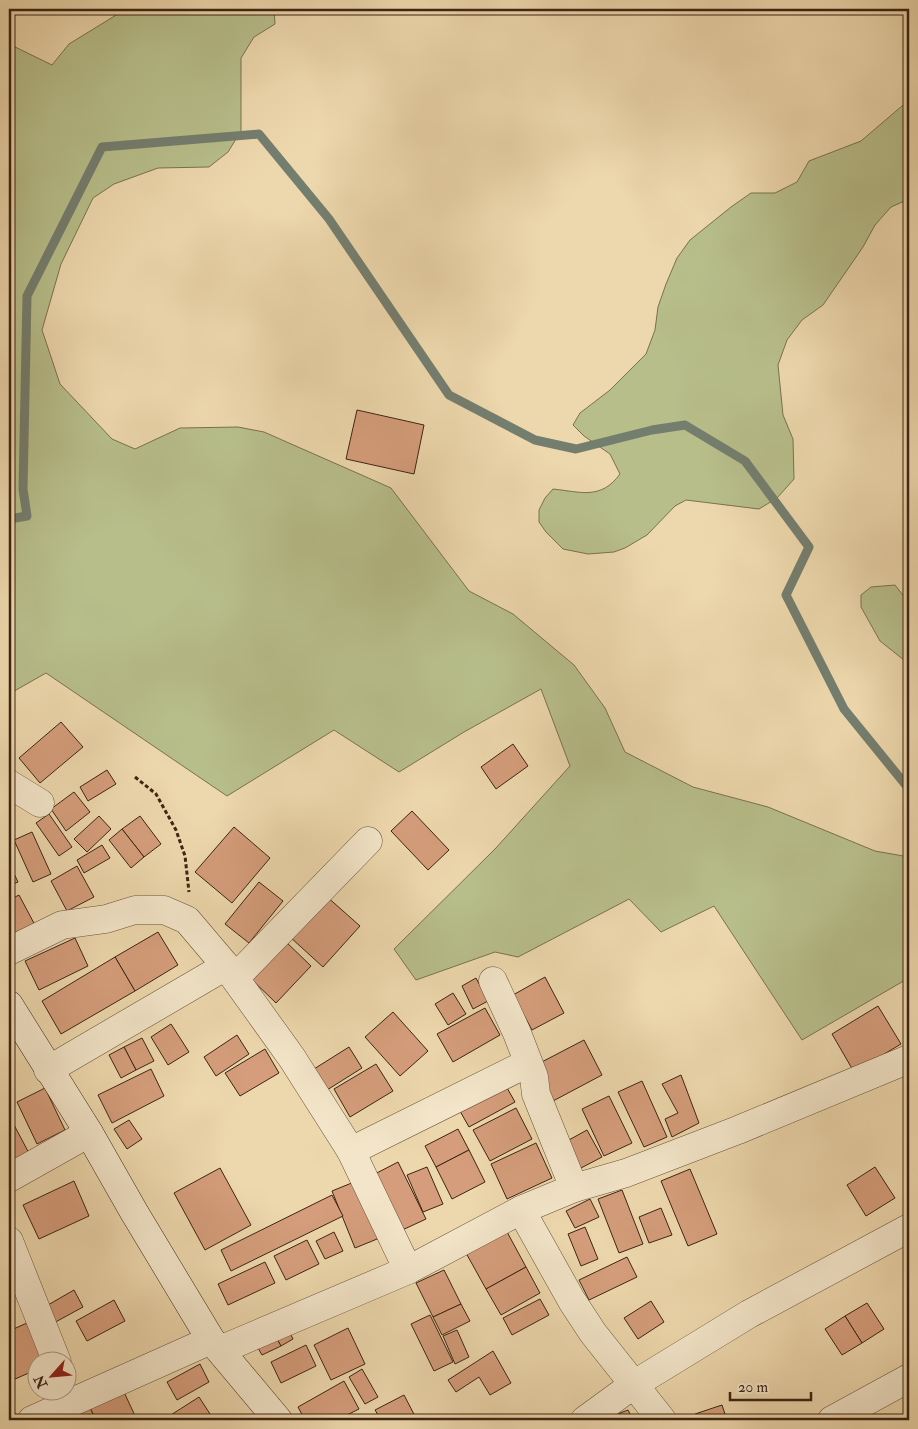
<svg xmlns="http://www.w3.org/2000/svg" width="918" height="1429" font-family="'IM FELL Double Pica',serif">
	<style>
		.green { fill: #b7be8a; stroke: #7a714f }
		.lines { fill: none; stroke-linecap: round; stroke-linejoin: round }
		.stream { stroke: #747e6f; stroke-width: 9 }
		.building { fill: #d59d7b; stroke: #3c2414 }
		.street-casing { stroke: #68513a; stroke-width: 29 }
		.secondary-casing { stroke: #3c2414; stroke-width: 29 }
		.path { stroke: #3c2414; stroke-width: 3; stroke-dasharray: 4 2.5; stroke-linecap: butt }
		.street { stroke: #f3e5c9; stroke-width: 28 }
		.secondary { stroke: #f3e5c9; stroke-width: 28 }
	</style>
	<rect width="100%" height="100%" fill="#edd7ac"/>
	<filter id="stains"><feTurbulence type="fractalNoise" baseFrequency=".004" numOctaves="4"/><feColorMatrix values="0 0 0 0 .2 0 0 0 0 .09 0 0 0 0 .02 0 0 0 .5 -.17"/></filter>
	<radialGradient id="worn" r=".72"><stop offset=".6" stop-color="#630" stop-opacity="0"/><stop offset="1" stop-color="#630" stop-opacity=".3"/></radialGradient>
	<g class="green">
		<path d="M 126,9 L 274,9 L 275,24 L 254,37 L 241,58 L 241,131 L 228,152 L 209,167 L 158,168 L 114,184 L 93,198 L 61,264 L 42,330 L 60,384 L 112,439 L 135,449 L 180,428 L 238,427 L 264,432 L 391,488 L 469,591 L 513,614 L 574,665 L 605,708 L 625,752 L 693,787 L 768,807 L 875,851 L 909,857 L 909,981 L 907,979 L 802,1040 L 714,906 L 661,932 L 629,899 L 518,957 L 495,952 L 416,980 L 394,949 L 495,849 L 570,766 L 541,689 L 464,732 L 399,772 L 334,730 L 227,796 L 46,673 L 9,694 L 9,44 L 52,65 L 69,44 Z"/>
		<path d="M 909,100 L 909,199 L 891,207 L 875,225 L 863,247 L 823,305 L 802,320 L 787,340 L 778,365 L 783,415 L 793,439 L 794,479 L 777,498 L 759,509 L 686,500 L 675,506 L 647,535 L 625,548 L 614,552 L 588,554 L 563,549 L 546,532 L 539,522 L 539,510 L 545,498 L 553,489 C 581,492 601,500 620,474 L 610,454 L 584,436 L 573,425 L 580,413 L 610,390 L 646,354 L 655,330 L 658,307 L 666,284 L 677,258 L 690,240 L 731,207 L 751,193 L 775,193 L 797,182 L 809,161 L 861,141 Z"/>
		<path d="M 895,585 L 909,603 L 909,664 L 880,641 L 861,607 L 861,595 L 871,587 Z"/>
	</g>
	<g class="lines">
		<path class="stream" d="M 9,519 L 27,516 L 23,489 L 27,296 L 102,147 L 259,134 L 329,219 L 449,395 L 535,440 L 576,449 L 652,430 L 685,425 L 745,461 L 809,547 L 786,595 L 844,709 L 909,789"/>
	</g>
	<g class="building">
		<path d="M 357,410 L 424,425 L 414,474 L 346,459 Z"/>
		<path d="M 61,722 L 83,747 L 40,783 L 19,758 Z"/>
		<path d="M 513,744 L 528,766 L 496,789 L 481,767 Z"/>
		<path d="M 107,770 L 116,784 L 88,801 L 80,787 Z"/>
		<path d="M 74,792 L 90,812 L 66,831 L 51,809 Z"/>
		<path d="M 412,811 L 449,850 L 428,870 L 391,831 Z"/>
		<path d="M 49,814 L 72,847 L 59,856 L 36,823 Z"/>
		<path d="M 99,816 L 111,829 L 87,852 L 74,839 Z"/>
		<path d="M 140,816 L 161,844 L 144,857 L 122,829 Z"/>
		<path d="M 234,827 L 270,858 L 232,903 L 195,872 Z"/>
		<path d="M 122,829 L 144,857 L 131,868 L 109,840 Z"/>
		<path d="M 32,832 L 51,874 L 33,882 L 14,840 Z"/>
		<path d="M 102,845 L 110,858 L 84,873 L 77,860 Z"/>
		<path d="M 9,863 L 18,882 L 9,886 Z"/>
		<path d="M 77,866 L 94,897 L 67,911 L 51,881 Z"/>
		<path d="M 259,882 L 283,901 L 249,943 L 225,924 Z"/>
		<path d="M 19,895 L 36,927 L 9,942 L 9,900 Z"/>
		<path d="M 325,895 L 360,926 L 323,967 L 289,936 Z"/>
		<path d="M 158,932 L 178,965 L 135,991 L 115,957 Z"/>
		<path d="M 75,938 L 88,966 L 39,990 L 25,961 Z"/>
		<path d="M 282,938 L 311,966 L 276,1003 L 247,975 Z"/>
		<path d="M 115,957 L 135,991 L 61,1034 L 42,1001 Z"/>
		<path d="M 545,977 L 564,1013 L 532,1030 L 513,995 Z"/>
		<path d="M 476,978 L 488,1001 L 473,1009 L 462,986 Z"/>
		<path d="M 453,993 L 466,1014 L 448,1025 L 435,1004 Z"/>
		<path d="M 878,1006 L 901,1044 L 854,1072 L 832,1034 Z"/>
		<path d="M 485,1008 L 500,1035 L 453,1062 L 437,1034 Z"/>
		<path d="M 393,1012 L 428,1051 L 400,1076 L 365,1037 Z"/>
		<path d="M 171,1024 L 189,1052 L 168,1065 L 151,1037 Z"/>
		<path d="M 237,1035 L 249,1054 L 216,1076 L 204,1057 Z"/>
		<path d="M 142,1038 L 154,1061 L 136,1070 L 124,1047 Z"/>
		<path d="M 584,1040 L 602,1075 L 553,1101 L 534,1066 Z"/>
		<path d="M 124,1047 L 136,1070 L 121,1078 L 109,1055 Z"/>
		<path d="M 349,1047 L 362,1068 L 327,1090 L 314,1069 Z"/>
		<path d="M 265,1049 L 279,1073 L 240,1096 L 225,1073 Z"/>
		<path d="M 376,1064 L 393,1091 L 350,1117 L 334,1089 Z"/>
		<path d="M 151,1069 L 164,1096 L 112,1123 L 98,1095 Z"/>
		<path d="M 681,1075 L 699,1123 L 672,1137 L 665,1119 L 678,1113 L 662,1084 Z"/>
		<path d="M 502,1079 L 515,1102 L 469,1127 L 456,1104 Z"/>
		<path d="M 642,1081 L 667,1137 L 644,1147 L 618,1092 Z"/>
		<path d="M 45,1088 L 65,1130 L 37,1144 L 17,1102 Z"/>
		<path d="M 609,1096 L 632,1143 L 604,1156 L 582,1109 Z"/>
		<path d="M 516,1108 L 532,1139 L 490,1161 L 473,1130 Z"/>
		<path d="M 129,1120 L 142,1139 L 127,1149 L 114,1129 Z"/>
		<path d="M 14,1125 L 30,1155 L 9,1166 L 9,1128 Z"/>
		<path d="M 458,1129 L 469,1150 L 436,1167 L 425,1146 Z"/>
		<path d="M 587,1130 L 602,1157 L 581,1168 L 567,1141 Z"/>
		<path d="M 536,1143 L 552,1178 L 507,1199 L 491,1164 Z"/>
		<path d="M 469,1150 L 485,1182 L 452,1199 L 436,1167 Z"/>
		<path d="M 398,1162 L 426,1219 L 398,1232 L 371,1176 Z"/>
		<path d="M 427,1167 L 443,1204 L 423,1212 L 407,1175 Z"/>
		<path d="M 875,1167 L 895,1198 L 866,1216 L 847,1185 Z"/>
		<path d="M 220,1168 L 251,1225 L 205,1250 L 174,1193 Z"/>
		<path d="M 690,1169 L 717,1234 L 688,1246 L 661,1181 Z"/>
		<path d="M 359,1180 L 382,1237 L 355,1248 L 332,1191 Z"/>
		<path d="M 74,1181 L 89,1216 L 39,1239 L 23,1205 Z"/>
		<path d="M 622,1190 L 643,1244 L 619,1253 L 598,1199 Z"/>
		<path d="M 332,1195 L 343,1216 L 231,1271 L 221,1250 Z"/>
		<path d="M 590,1199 L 599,1217 L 575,1228 L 566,1211 Z"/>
		<path d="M 661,1208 L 672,1235 L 649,1243 L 639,1217 Z"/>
		<path d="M 585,1227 L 598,1259 L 581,1266 L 568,1234 Z"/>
		<path d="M 506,1230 L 526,1267 L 486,1289 L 466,1253 Z"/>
		<path d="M 334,1232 L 343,1251 L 325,1259 L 316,1241 Z"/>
		<path d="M 307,1240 L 319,1264 L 286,1280 L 274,1256 Z"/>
		<path d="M 627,1257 L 637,1277 L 589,1300 L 579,1280 Z"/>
		<path d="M 265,1262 L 275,1283 L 228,1305 L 218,1284 Z"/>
		<path d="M 526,1267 L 540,1293 L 501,1315 L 486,1289 Z"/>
		<path d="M 444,1270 L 461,1304 L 433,1317 L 416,1283 Z"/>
		<path d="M 74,1290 L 83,1307 L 50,1325 L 41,1309 Z"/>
		<path d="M 540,1299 L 549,1315 L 512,1335 L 503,1318 Z"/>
		<path d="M 114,1300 L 125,1321 L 87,1341 L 76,1321 Z"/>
		<path d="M 651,1301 L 664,1322 L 638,1339 L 624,1318 Z"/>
		<path d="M 867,1303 L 884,1329 L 862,1343 L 845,1316 Z"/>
		<path d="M 461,1304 L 470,1321 L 442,1335 L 433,1317 Z"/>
		<path d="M 430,1315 L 453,1362 L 434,1371 L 411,1324 Z"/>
		<path d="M 845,1316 L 862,1343 L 842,1355 L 825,1329 Z"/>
		<path d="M 27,1323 L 45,1362 L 38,1362 L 38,1369 L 15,1379 L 9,1366 L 9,1331 Z"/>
		<path d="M 286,1325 L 293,1339 L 281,1346 L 273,1332 Z"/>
		<path d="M 348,1328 L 365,1364 L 331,1380 L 314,1345 Z"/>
		<path d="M 457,1330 L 469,1357 L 455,1364 L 443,1336 Z"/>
		<path d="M 273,1332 L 281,1346 L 262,1355 L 254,1341 Z"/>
		<path d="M 306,1345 L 316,1366 L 281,1383 L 271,1362 Z"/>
		<path d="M 493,1351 L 511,1383 L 490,1395 L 479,1377 L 456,1392 L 448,1380 Z"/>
		<path d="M 200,1364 L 209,1382 L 177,1400 L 167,1382 Z"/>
		<path d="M 362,1369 L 378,1397 L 365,1404 L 349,1377 Z"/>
		<path d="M 344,1381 L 359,1409 L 337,1420 L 305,1420 L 298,1407 Z"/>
		<path d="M 123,1390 L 137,1420 L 96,1420 L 89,1406 Z"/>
		<path d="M 404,1395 L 417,1420 L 381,1420 L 375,1410 Z"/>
		<path d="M 199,1397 L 212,1417 L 207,1420 L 163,1420 Z"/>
		<path d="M 722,1405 L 727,1420 L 698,1420 L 695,1414 Z"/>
		<path d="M 89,1406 L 96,1420 L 59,1420 Z"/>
		<path d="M 628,1410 L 633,1420 L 602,1420 Z"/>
	</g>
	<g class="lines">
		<defs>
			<g id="street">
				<path d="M 9,784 L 40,803"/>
				<path d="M 9,951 L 62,925 L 106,919 L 135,910 L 164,910 L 187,920 L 226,966 L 292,1058 L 351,1151 L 408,1270"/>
				<path d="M 235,978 L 368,841"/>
				<path d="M 493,981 L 517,1033 L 534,1077 L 536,1094 L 574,1188"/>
				<path d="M 48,1070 L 226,966"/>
				<path d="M 351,1151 L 528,1063"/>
				<path d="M 9,1178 L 89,1133"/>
				<path d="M 521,1210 L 572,1301 L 593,1333 L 662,1420"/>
				<path d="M 9,1241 L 57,1362"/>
				<path d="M 220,1350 L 408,1270 L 521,1210 L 574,1188 L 626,1173 L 738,1130 L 909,1059"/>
				<path d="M 32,1420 L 211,1340"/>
				<path d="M 585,1420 L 633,1385 L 749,1314 L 909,1228"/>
				<path d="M 832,1420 L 909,1378"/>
			</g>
			<path id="secondary" d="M 9,1005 L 89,1133 L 134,1212 L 211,1340 L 278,1420"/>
		</defs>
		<use href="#street" class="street-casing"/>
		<use href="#secondary" class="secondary-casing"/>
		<path class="path" d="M 135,777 L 156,794 L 176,830 L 185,856 L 189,892"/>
		<use href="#street" class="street"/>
		<use href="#secondary" class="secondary"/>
	</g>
	<rect width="918" height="1429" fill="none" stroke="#edd7ac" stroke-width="30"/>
	<rect x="10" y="10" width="898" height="1409" fill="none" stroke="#3c2414" stroke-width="2.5"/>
	<rect x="15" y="15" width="888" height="1399" fill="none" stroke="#3c2414"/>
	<g transform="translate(52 1376) rotate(243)"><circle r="24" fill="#f3e5c9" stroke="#aa9881"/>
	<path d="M0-4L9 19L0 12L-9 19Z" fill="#8f2418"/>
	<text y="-8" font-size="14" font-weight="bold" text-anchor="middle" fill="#3c2414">N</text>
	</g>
	<path d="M730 1392v8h81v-8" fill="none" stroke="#3c2414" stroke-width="2.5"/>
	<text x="738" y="1392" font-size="15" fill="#3c2414" stroke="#f3e5c9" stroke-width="4" paint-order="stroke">20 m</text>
	<rect width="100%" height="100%" filter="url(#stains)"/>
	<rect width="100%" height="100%" fill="url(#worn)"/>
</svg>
